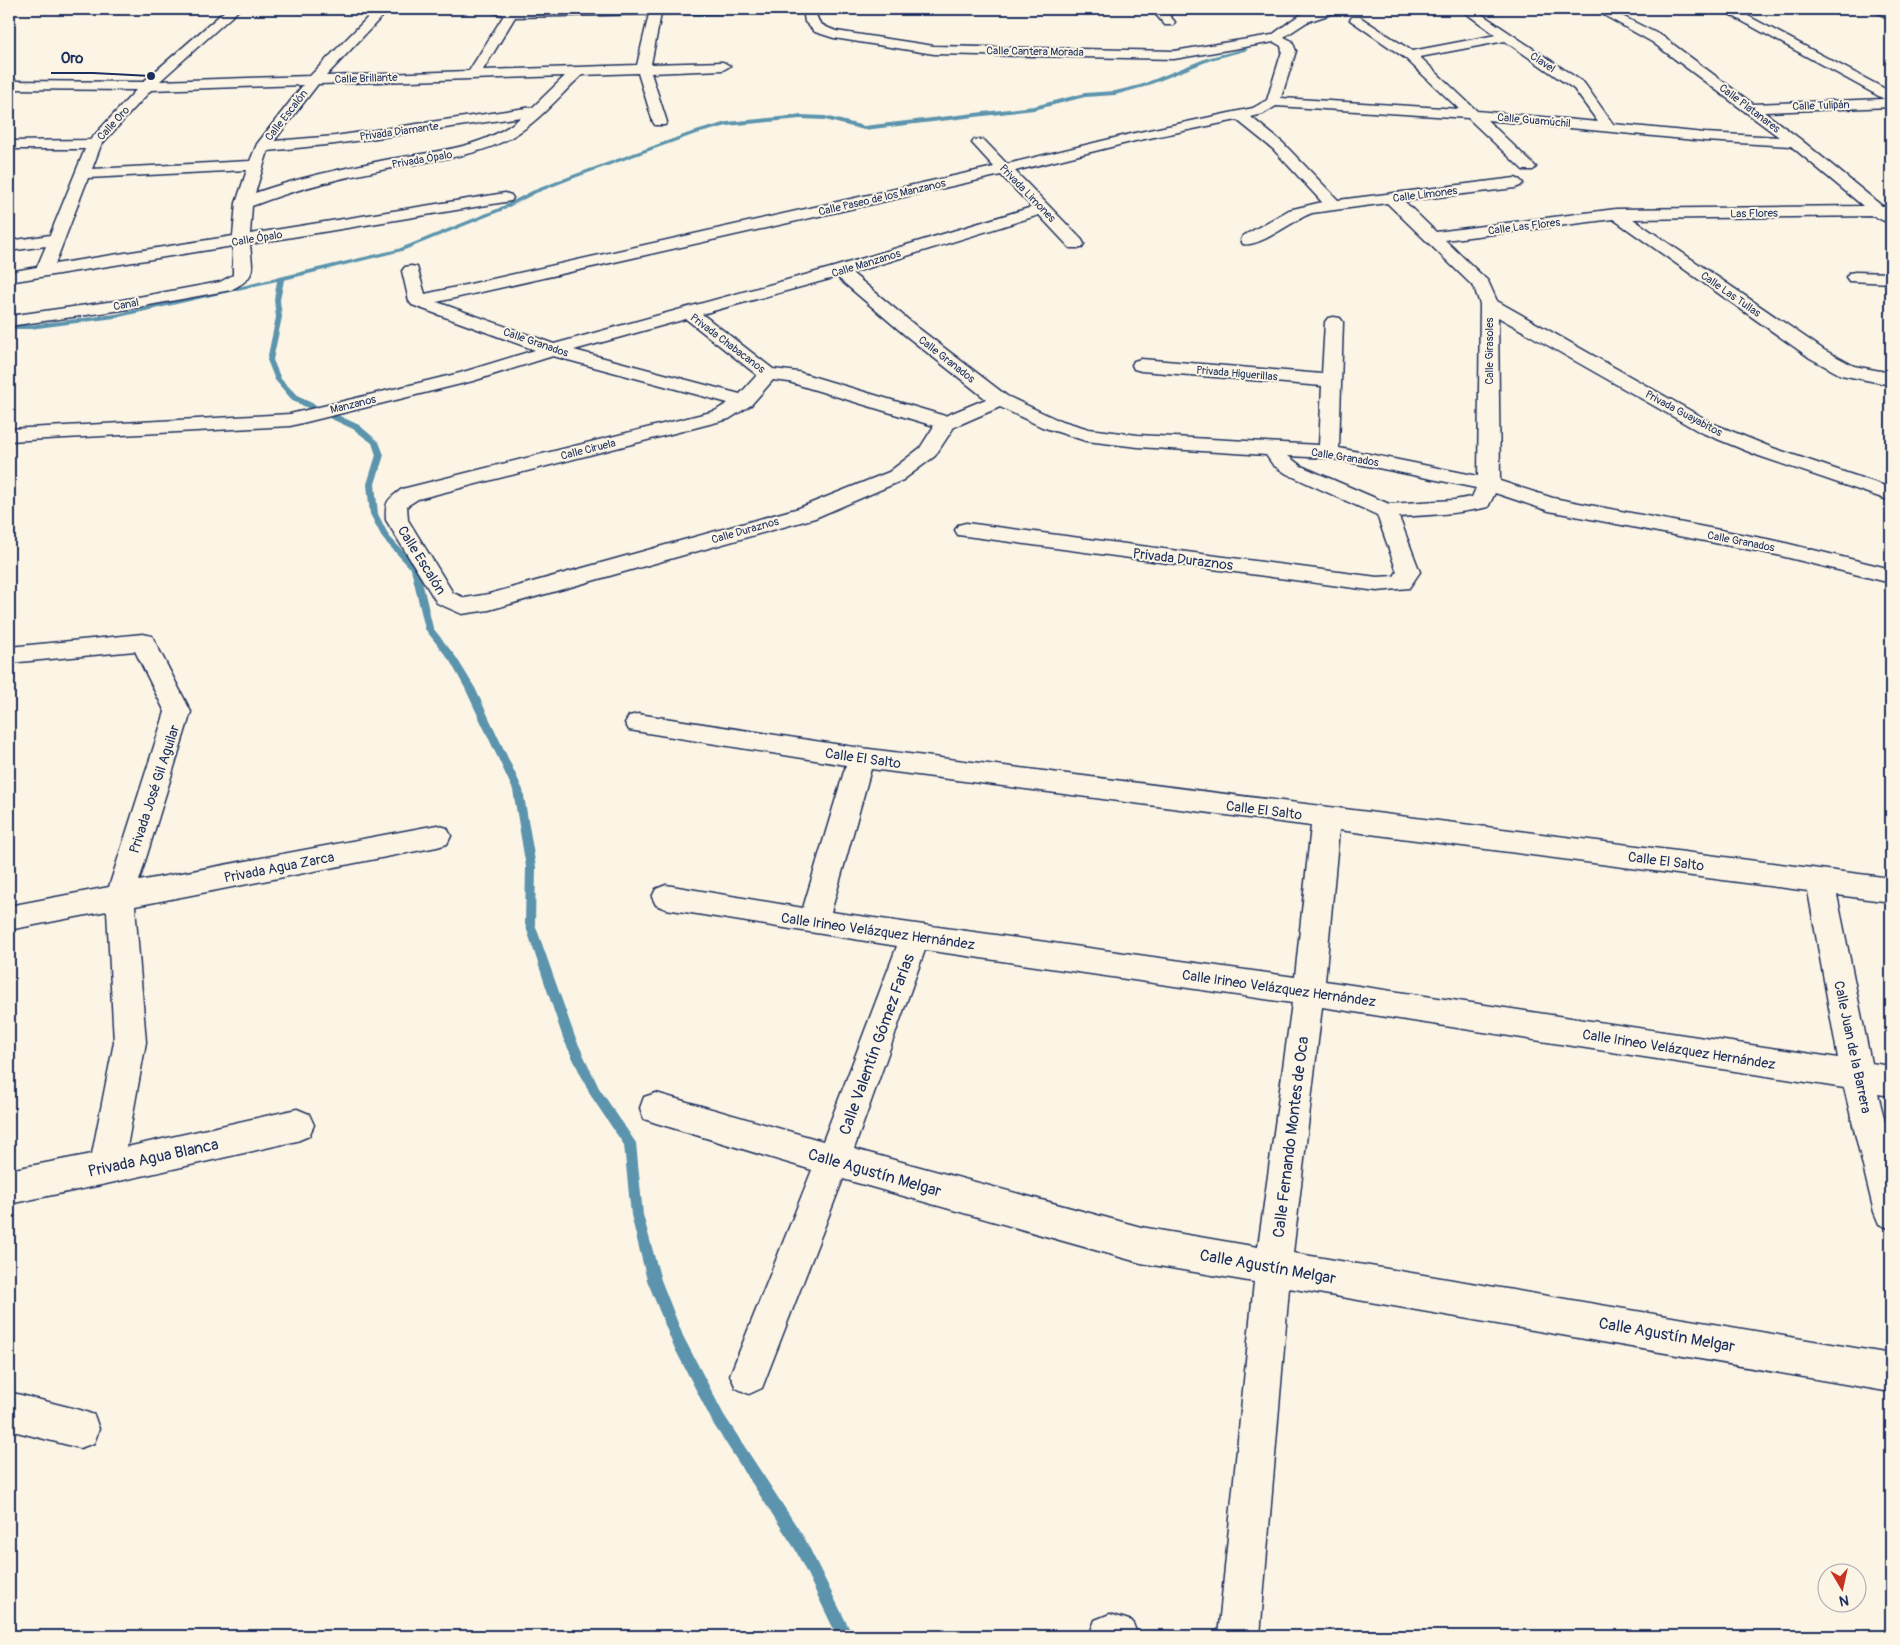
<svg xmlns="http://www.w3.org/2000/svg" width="1900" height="1645" font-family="Pangolin,sans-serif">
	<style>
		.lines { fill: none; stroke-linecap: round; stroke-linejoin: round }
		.stream { fill: #5b94ad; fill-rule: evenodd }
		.minor-casing { stroke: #1b2f5e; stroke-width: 3 }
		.minor { fill: #fcf5e5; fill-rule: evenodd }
		.labels { text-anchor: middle; stroke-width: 4; stroke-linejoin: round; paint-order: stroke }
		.far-street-label { font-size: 11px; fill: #1b2f5e; stroke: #fcf5e5 }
		.street-label { font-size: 14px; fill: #1b2f5e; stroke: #fcf5e5 }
		.near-street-label { font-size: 16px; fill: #1b2f5e; stroke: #fcf5e5 }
		.leader { fill: none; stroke: #1b2f5e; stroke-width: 2 }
		.callout-dot { fill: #1b2f5e; stroke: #fcf5e5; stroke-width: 2 }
		.callout-label { font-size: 15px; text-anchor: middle; font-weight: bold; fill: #1b2f5e; stroke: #fcf5e5; stroke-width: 4; stroke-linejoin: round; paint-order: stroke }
	</style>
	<rect width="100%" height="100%" fill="#fcf5e5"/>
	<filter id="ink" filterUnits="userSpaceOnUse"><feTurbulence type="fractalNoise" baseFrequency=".02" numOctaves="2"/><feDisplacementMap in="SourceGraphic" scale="10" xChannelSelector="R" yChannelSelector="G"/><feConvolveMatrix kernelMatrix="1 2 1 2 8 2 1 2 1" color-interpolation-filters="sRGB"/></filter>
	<g filter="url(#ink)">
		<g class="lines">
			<path class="stream" d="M 1246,48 L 1248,50 L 1211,60 L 1144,87 L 1115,95 L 1085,97 L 1034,110 L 864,130 L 825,120 L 800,119 L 727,126 L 693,135 L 577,177 L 536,193 L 501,211 L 402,251 L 284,280 L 280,300 L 282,317 L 273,360 L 281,379 L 299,397 L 359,425 L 379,442 L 384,455 L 375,484 L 378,514 L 389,536 L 419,568 L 433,628 L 456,657 L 475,688 L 523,790 L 536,867 L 535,924 L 575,1037 L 599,1088 L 636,1143 L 643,1215 L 661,1280 L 683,1336 L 724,1415 L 805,1539 L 853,1636 L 837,1636 L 795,1549 L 714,1425 L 673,1345 L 647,1280 L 631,1215 L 624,1145 L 591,1096 L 563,1038 L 525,924 L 526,867 L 513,790 L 465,688 L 450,661 L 425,629 L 411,569 L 383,539 L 370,514 L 367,484 L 376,455 L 372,443 L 353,429 L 293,401 L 275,380 L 267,360 L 276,317 L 274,300 L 277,281 L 115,318 L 30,329 L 9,329 L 9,325 L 30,325 L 115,314 L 221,291 L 398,249 L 497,209 L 532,191 L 573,175 L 689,133 L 727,122 L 800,115 L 825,116 L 864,126 L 1034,106 L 1085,93 L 1115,91 L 1140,85 L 1207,58 Z"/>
			<defs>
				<g id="minor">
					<path d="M 227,9 L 240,9 L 160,81 L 310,76 L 376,9 L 389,9 L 326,76 L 469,71 L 504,15 L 492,12 L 490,9 L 732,9 L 726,13 L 661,14 L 651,64 L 723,62 L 730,66 L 723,70 L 651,73 L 667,122 L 665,125 L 655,125 L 653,122 L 638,73 L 582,75 C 559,96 538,123 510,138 C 478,156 439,159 403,166 C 352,175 301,187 252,206 L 250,234 L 505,193 L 511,195 L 513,198 L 511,201 L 250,244 C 252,271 258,276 231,290 L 122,310 L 9,326 L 9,316 L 122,300 L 220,282 L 233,275 L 233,246 L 9,282 L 9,272 L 37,267 L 46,246 L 9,251 L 9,241 L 50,235 L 85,149 L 9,149 L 9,141 L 90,140 L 136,90 L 9,89 L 9,81 L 143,82 ZM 649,14 L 637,65 L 483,70 L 515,17 ZM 565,76 L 533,107 L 335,136 L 274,141 L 318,84 ZM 303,85 L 257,144 L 250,161 L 92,169 L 101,145 L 151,90 ZM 521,117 C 484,150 432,151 385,160 C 341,169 297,178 255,193 L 268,151 L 335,144 ZM 247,170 L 236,203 L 233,236 L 55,264 L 88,178 Z"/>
					<path d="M 803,9 L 815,9 C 818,25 821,25 836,31 L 934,46 L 1174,51 L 1272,35 L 1292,20 L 1304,13 L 1318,9 L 1339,9 L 1337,12 L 1307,22 L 1284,37 L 1292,41 L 1296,51 L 1281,98 L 1459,109 L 1405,58 L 1350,20 L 1352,17 L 1360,17 L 1412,51 L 1496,35 L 1460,9 L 1474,9 L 1584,83 L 1613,124 L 1705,133 L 1779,137 L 1652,42 L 1593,9 L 1608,9 L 1662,36 L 1753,104 L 1884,99 L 1720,9 L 1735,9 L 1891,92 L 1891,107 L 1764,112 L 1800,139 L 1882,206 L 1891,206 L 1891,217 L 1884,221 L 1874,216 L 1633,219 L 1824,350 L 1854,366 L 1891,373 L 1891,385 L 1841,375 L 1810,358 L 1613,219 L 1445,240 L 1488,281 L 1497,301 L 1714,424 L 1773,448 L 1891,488 L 1891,501 L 1759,456 L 1700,432 L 1498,317 L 1500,481 L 1553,498 L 1777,541 L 1891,569 L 1891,583 L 1777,555 L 1549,511 L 1495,493 L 1488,507 C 1458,514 1429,515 1399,517 L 1420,572 L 1409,588 L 1377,591 L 958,535 L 955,530 L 958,525 L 966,523 L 1377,577 L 1394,576 L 1397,572 L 1377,515 L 1287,474 L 1273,465 L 1266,455 L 1138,447 L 1086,441 L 1042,427 L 1000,407 L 954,427 L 935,456 L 903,480 L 815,518 L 489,610 L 462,614 L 437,603 L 386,520 C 385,500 387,501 402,489 L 715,411 L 728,403 L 553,356 L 473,381 L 290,426 L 9,441 L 9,429 L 290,414 L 460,373 L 535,350 L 412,305 L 409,301 L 402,271 L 405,267 L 411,266 L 417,267 L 425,294 L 994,167 L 972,143 L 974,140 L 984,140 L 1007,164 L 1135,133 L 1253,108 L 1267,100 L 1282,51 L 1281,46 L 1274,42 L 1174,59 L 934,54 L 834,38 L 815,32 L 805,22 ZM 1505,41 L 1574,89 L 1598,122 L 1477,111 L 1420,57 ZM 1276,106 L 1468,118 L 1523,170 L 1533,170 L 1536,167 L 1533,164 L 1487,120 L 1705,141 L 1791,146 L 1863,206 L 1616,209 L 1436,232 L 1404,201 L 1515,188 L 1520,186 L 1523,183 L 1520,180 L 1515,178 L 1338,200 L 1283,143 L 1251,117 L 1263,114 ZM 1237,120 L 1273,149 L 1322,202 L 1289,210 L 1243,236 L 1241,240 L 1243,244 C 1260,248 1294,219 1312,213 L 1387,203 L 1474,287 L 1480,304 L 1478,476 L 1339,448 L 1343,322 L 1340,318 L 1334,317 L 1328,318 L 1325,322 L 1322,374 L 1141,359 L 1134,361 L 1132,365 L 1134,369 L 1141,371 L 1322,386 L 1319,445 L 1138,435 L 1089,429 L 1056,419 L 1007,396 L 917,327 L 852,273 L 1039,215 L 1070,248 L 1082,248 L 1084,244 L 1082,240 L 1015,171 L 1135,141 ZM 1001,175 L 1032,207 L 834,267 L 554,344 L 437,302 ZM 837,277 L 905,335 L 986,399 L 945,416 L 798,372 L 773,369 L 702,314 ZM 686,319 L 757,375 L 740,394 L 574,350 ZM 773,380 L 789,382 L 934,426 L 920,448 L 889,472 L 799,508 L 489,594 L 465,598 L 453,593 L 408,520 L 407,506 L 418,499 L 729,419 L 751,405 ZM 1288,456 L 1329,458 L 1476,488 L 1472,497 L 1454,500 L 1389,504 L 1301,466 Z"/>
					<path d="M 1151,9 L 1164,9 L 1175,22 L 1173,25 L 1165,25 Z"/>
					<path d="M 1871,9 L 1886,9 L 1891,11 L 1891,20 Z"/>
					<path d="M 1855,272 L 1891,273 L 1891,283 L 1849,281 L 1846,277 L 1849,273 Z"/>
					<path d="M 143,634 L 152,636 L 191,712 L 139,881 L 437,825 L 447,828 L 451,836 L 447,844 L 437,847 L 135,906 L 146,1042 L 127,1147 L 297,1109 L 309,1114 L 314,1125 L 309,1136 L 297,1141 L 106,1184 L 9,1204 L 9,1170 L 92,1154 L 114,1042 L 107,911 L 9,930 L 9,906 L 109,887 L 165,712 L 135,651 L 9,663 L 9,647 Z"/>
					<path d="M 638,714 L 861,748 L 1891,878 L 1891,902 L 1837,895 L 1871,1063 L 1891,1066 L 1891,1096 L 1878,1094 L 1891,1146 L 1891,1229 L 1879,1224 L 1874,1212 L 1844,1088 L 1322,1007 L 1293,1253 L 1891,1354 L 1891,1392 L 1289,1288 L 1260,1636 L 1218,1636 L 1254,1282 L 1141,1263 L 843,1179 L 762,1388 L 749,1394 L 736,1388 L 730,1375 L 812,1170 L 656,1123 L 644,1119 L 640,1108 L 644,1097 L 656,1093 L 823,1141 L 897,946 L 666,909 L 656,905 L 652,897 L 656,889 L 666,885 L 803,908 L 846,765 L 629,730 L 625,723 L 629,716 ZM 871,769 L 1311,826 L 1295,977 L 831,912 ZM 1339,830 L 1808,891 L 1838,1058 L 1325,981 ZM 925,950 L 1292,1003 L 1258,1247 L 1141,1227 L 854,1149 Z"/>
					<path d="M 9,1392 L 80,1410 L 94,1415 L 99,1429 L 94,1443 L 80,1448 L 9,1430 Z"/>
					<path d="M 1110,1614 L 1132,1621 L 1138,1636 L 1089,1636 L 1095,1620 Z"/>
				</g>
			</defs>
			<use href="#minor" class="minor-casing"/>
			<use href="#minor" class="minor"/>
		</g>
	</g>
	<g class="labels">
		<g class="far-street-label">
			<text transform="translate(1035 51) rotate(1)" y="4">Calle Cantera Morada</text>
			<text transform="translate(1543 62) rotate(34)" y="4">Clavel</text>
			<text transform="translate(366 78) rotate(-2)" y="4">Calle Brillante</text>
			<text transform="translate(1821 105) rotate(-2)" y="4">Calle Tulipán</text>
			<text transform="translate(1750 108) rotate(37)" y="4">Calle Platanares</text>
			<text transform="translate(286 115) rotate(-52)" y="4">Calle Escalón</text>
			<text transform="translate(1534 120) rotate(5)" y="4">Calle Guamúchil</text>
			<text transform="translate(113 123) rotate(-47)" y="4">Calle Oro</text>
			<text transform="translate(399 131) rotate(-8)" y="4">Privada Diamante</text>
			<text transform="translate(422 159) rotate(-10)" y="4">Privada Ópalo</text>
			<text transform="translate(1028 193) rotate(46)" y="4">Privada Limones</text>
			<text transform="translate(1425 194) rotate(-7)" y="4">Calle Limones</text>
			<text transform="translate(882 197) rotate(-13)" y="4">Calle Paseo de los Manzanos</text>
			<text transform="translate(1754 213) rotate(-1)" y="4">Las Flores</text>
			<text transform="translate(1524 226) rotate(-7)" y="4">Calle Las Flores</text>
			<text transform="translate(257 238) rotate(-9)" y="4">Calle Ópalo</text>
			<text transform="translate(866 263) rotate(-17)" y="4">Calle Manzanos</text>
			<text transform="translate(1731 294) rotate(35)" y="4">Calle Las Tullas</text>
			<text transform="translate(126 304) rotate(-10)" y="4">Canal</text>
			<text transform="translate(536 342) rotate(19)" y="4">Calle Granados</text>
			<text transform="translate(728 343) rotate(37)" y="4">Privada Chabacanos</text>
			<text transform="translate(1489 351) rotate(-90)" y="4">Calle Girasoles</text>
			<text transform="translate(947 359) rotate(38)" y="4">Calle Granados</text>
			<text transform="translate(1237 373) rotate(5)" y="4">Privada Higuerillas</text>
			<text transform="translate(353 404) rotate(-14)" y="4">Manzanos</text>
			<text transform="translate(1684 413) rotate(28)" y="4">Privada Guayabitos</text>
			<text transform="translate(588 449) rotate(-14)" y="4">Calle Ciruela</text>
			<text transform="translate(1345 457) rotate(9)" y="4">Calle Granados</text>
			<text transform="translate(745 530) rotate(-16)" y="4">Calle Duraznos</text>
			<text transform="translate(1741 541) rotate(11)" y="4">Calle Granados</text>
		</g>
		<g class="street-label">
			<text transform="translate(1183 559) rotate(7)" y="5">Privada Duraznos</text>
			<text transform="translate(422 560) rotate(58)" y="5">Calle Escalón</text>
			<text transform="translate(863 758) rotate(8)" y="5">Calle El Salto</text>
			<text transform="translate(154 789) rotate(-72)" y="5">Privada José Gil Aguilar</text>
			<text transform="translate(1264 810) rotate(7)" y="5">Calle El Salto</text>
			<text transform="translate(1666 861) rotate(7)" y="5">Calle El Salto</text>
			<text transform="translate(279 867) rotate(-11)" y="5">Privada Agua Zarca</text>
			<text transform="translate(878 931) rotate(8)" y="5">Calle Irineo Velázquez Hernández</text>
			<text transform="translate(1279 988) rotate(8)" y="5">Calle Irineo Velázquez Hernández</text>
			<text transform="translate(1853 1047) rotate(78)" y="5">Calle Juan de la Barrera</text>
			<text transform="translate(1679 1049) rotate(9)" y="5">Calle Irineo Velázquez Hernández</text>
		</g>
		<g class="near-street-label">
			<text transform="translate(876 1044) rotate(-70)" y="6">Calle Valentín Gómez Farías</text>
			<text transform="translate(1290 1137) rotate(-83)" y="6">Calle Fernando Montes de Oca</text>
			<text transform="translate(153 1157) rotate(-12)" y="6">Privada Agua Blanca</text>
			<text transform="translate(875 1172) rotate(16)" y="6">Calle Agustín Melgar</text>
			<text transform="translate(1268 1266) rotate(10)" y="6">Calle Agustín Melgar</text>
			<text transform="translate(1667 1334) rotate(10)" y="6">Calle Agustín Melgar</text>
		</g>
	</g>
	<path class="leader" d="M151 76L93 73H51"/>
	<circle class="callout-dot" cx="151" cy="76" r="5"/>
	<g class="callout-label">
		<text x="72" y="63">Oro</text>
	</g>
	<rect width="1900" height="1645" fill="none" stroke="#fcf5e5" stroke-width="30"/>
	<rect x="15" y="15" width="1870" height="1615" fill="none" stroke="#1b2f5e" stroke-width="2" filter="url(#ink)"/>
	<g transform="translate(1842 1588) rotate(171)"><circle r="24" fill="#fcf5e5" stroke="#a2a6af"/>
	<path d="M0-4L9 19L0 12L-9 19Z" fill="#c8321e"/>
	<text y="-8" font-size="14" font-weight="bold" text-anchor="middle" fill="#1b2f5e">N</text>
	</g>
</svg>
